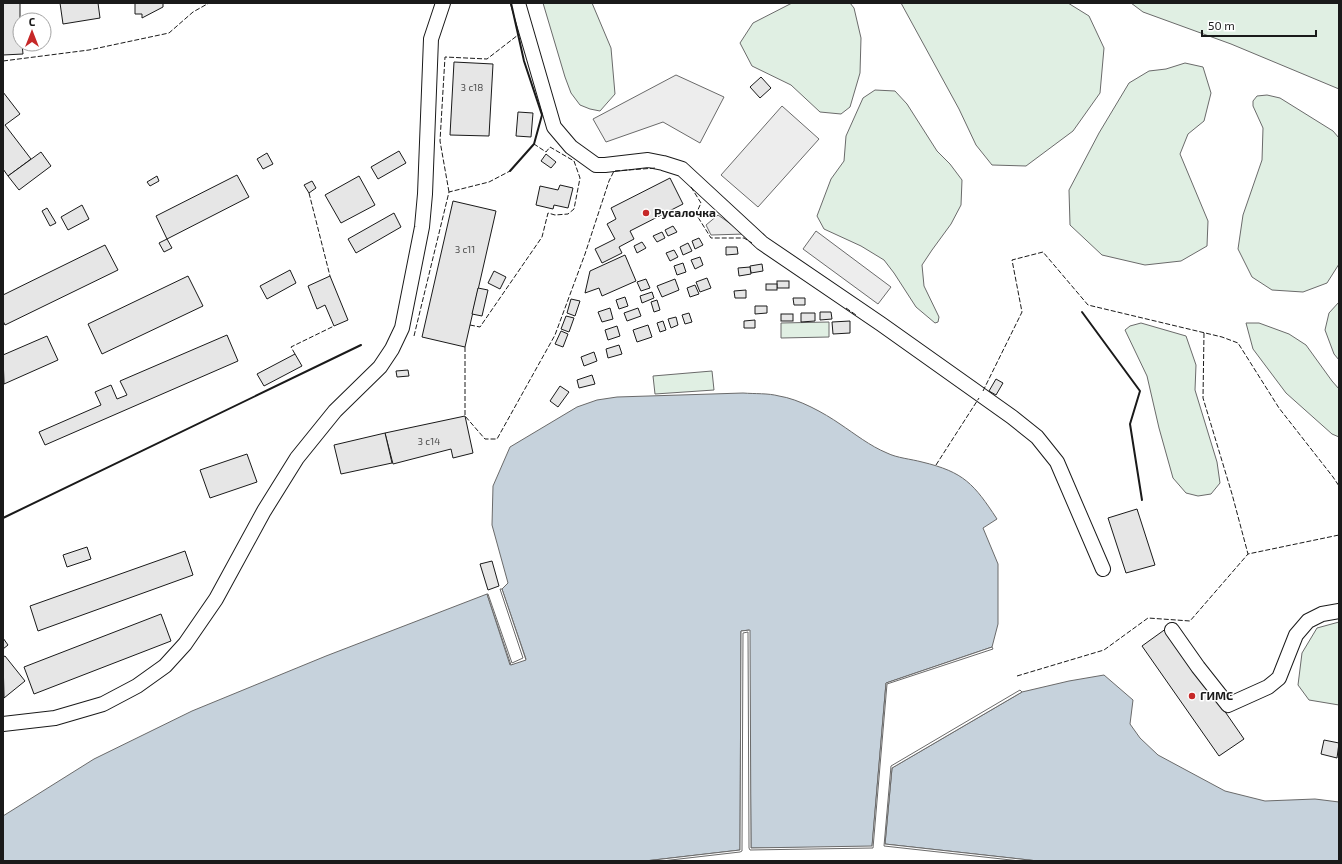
<svg xmlns="http://www.w3.org/2000/svg" width="1342" height="864" font-family="'Exo 2',sans-serif">
	<style>
		.green { fill: #e0efe3; stroke: #6a6a6a }
		.parking { fill: #ededed; stroke: #6a6a6a }
		.water { fill: #c6d2dc; stroke: #6a6a6a }
		.pier { fill: #fff; stroke: #6a6a6a }
		.building { fill: #e6e6e6; stroke: #1a1a1a }
		.lines { fill: none; stroke-linecap: round; stroke-linejoin: round }
		.minor-casing { stroke: #1a1a1a; stroke-width: 16 }
		.minor { stroke: #fff; stroke-width: 14 }
		.fence { stroke: #1a1a1a; stroke-width: 1; stroke-dasharray: 5 2; stroke-linecap: butt }
		.wall { stroke: #1a1a1a; stroke-width: 2 }
		.poi-dot { fill: #c62828; stroke: #fff; stroke-width: 1.5 }
		.labels { text-anchor: middle; stroke-width: 3; stroke-linejoin: round; paint-order: stroke }
		.number-label { font-size: 10px; fill: #4d4d4d }
		.poi-label { font-size: 12px; font-weight: bold; fill: #1a1a1a; stroke: #fff; text-anchor: start }
	</style>
	<rect width="100%" height="100%" fill="#fff"/>
	<g class="green">
		<path d="M 543,3 L 592,3 L 611,48 L 615,94 L 600,111 L 590,109 L 580,105 L 571,93 L 565,77 Z"/>
		<path d="M 792,3 L 850,3 L 854,8 L 861,38 L 860,73 L 850,107 L 841,114 L 820,112 L 791,85 L 752,66 L 740,43 L 753,23 Z"/>
		<path d="M 901,3 L 1068,3 L 1089,16 L 1104,48 L 1100,93 L 1073,131 L 1026,166 L 992,165 L 976,145 L 959,109 Z"/>
		<path d="M 1131,3 L 1339,3 L 1339,89 L 1231,44 L 1143,12 Z"/>
		<path d="M 1185,63 L 1203,67 L 1211,93 L 1204,121 L 1188,134 L 1180,154 L 1208,221 L 1207,246 L 1181,261 L 1145,265 L 1102,255 L 1070,225 L 1069,190 L 1099,133 L 1129,83 L 1149,71 L 1166,69 Z"/>
		<path d="M 875,90 L 895,91 L 907,104 L 937,151 L 950,164 L 962,180 L 961,205 L 951,224 L 932,250 L 922,265 L 924,286 L 939,317 L 938,322 L 935,323 L 916,307 L 894,273 L 884,260 L 861,246 L 824,229 L 817,216 L 831,179 L 844,161 L 846,136 L 863,98 Z"/>
		<path d="M 1267,95 L 1280,98 L 1333,131 L 1339,138 L 1339,264 L 1327,283 L 1303,292 L 1272,290 L 1252,277 L 1238,249 L 1243,215 L 1262,160 L 1263,128 L 1253,106 L 1253,101 L 1257,96 Z"/>
		<path d="M 1339,302 L 1339,360 L 1334,354 L 1325,330 L 1329,313 Z"/>
		<path d="M 829,322 L 829,337 L 781,338 L 781,323 Z"/>
		<path d="M 1141,323 L 1186,336 L 1196,365 L 1195,390 L 1217,462 L 1220,483 L 1211,494 L 1198,496 L 1186,493 L 1173,478 L 1159,428 L 1147,376 L 1125,330 L 1130,326 Z"/>
		<path d="M 1246,323 L 1259,323 L 1289,334 L 1306,345 L 1332,381 L 1339,389 L 1339,437 L 1332,434 L 1286,393 L 1253,349 Z"/>
		<path d="M 712,371 L 714,390 L 655,394 L 653,376 Z"/>
		<path d="M 1339,622 L 1339,705 L 1309,700 L 1298,685 L 1302,653 L 1317,628 Z"/>
	</g>
	<g class="parking">
		<path d="M 676,75 L 724,97 L 700,143 L 663,122 L 606,142 L 593,119 Z"/>
		<path d="M 782,106 L 819,139 L 758,207 L 721,175 Z"/>
		<path d="M 718,215 L 745,234 L 711,235 L 706,225 Z"/>
		<path d="M 816,231 L 891,287 L 878,304 L 803,249 Z"/>
	</g>
	<g class="water">
		<path d="M 743,393 C 755,394 768,393 779,396 C 799,399 824,413 840,424 C 855,434 870,446 887,453 C 897,458 911,459 922,462 C 964,472 974,484 997,519 L 983,528 L 998,564 L 998,624 L 992,647 L 886,683 L 872,847 L 751,848 L 749,630 L 741,631 L 740,850 L 645,861 L 3,861 L 3,816 L 94,759 L 192,711 L 326,656 L 487,594 L 510,665 L 526,659 L 502,589 L 508,583 L 492,525 L 493,486 L 510,447 L 577,407 L 597,400 L 617,397 Z"/>
		<path d="M 1104,675 L 1133,700 L 1130,724 L 1140,738 L 1158,755 L 1225,791 L 1265,801 L 1315,799 L 1339,802 L 1339,861 L 1038,861 L 885,844 L 892,768 L 1022,692 L 1069,681 Z"/>
	</g>
	<g class="pier">
		<path d="M 500,589 L 502,589 L 526,660 L 511,665 L 487,594 L 488,594 L 512,663 L 523,658 Z"/>
		<path d="M 750,630 L 751,848 L 872,846 L 886,683 L 992,647 L 993,649 L 887,684 L 873,848 L 750,850 L 749,848 L 748,632 L 743,633 L 742,851 L 740,852 L 662,861 L 645,861 L 740,850 L 741,631 Z"/>
		<path d="M 1020,690 L 1022,692 L 892,768 L 885,844 L 1038,861 L 1020,861 L 884,846 L 891,766 Z"/>
	</g>
	<g class="building">
		<path d="M 3,3 L 20,3 L 20,44 L 22,44 L 23,54 L 3,55 Z"/>
		<path d="M 60,3 L 98,3 L 100,18 L 63,24 Z"/>
		<path d="M 135,3 L 163,3 L 163,7 L 142,18 L 142,14 L 135,14 Z"/>
		<path d="M 454,62 L 493,64 L 489,136 L 450,135 Z"/>
		<path d="M 761,77 L 771,88 L 760,98 L 750,87 Z"/>
		<path d="M 3,92 L 20,114 L 5,125 L 31,159 L 8,176 L 3,169 Z"/>
		<path d="M 518,112 L 533,113 L 531,137 L 516,136 Z"/>
		<path d="M 399,151 L 406,163 L 378,179 L 371,167 Z"/>
		<path d="M 41,152 L 51,166 L 19,190 L 8,176 Z"/>
		<path d="M 267,153 L 273,164 L 263,169 L 257,159 Z"/>
		<path d="M 546,154 L 556,162 L 551,168 L 541,161 Z"/>
		<path d="M 237,175 L 249,197 L 167,239 L 156,216 Z"/>
		<path d="M 157,176 L 159,181 L 150,186 L 147,182 Z"/>
		<path d="M 359,176 L 375,205 L 341,223 L 325,195 Z"/>
		<path d="M 670,178 L 683,204 L 630,231 L 634,239 L 619,247 L 622,253 L 602,263 L 595,249 L 615,239 L 607,224 L 616,219 L 611,208 Z"/>
		<path d="M 312,181 L 316,188 L 309,193 L 304,185 Z"/>
		<path d="M 560,185 L 573,188 L 568,208 L 554,205 L 553,209 L 536,205 L 540,186 L 558,190 Z"/>
		<path d="M 453,201 L 496,211 L 465,347 L 422,337 Z"/>
		<path d="M 82,205 L 89,219 L 68,230 L 61,217 Z"/>
		<path d="M 47,208 L 56,223 L 50,226 L 42,211 Z"/>
		<path d="M 394,213 L 401,227 L 356,253 L 348,239 Z"/>
		<path d="M 673,226 L 677,232 L 668,236 L 665,230 Z"/>
		<path d="M 662,232 L 665,238 L 657,242 L 653,236 Z"/>
		<path d="M 699,238 L 703,245 L 695,249 L 692,241 Z"/>
		<path d="M 167,239 L 172,248 L 164,252 L 159,243 Z"/>
		<path d="M 642,242 L 646,248 L 637,253 L 634,246 Z"/>
		<path d="M 688,243 L 692,251 L 683,255 L 680,247 Z"/>
		<path d="M 105,245 L 118,270 L 5,325 L 3,321 L 3,295 Z"/>
		<path d="M 726,247 L 737,247 L 738,254 L 726,255 Z"/>
		<path d="M 674,250 L 678,257 L 670,261 L 666,253 Z"/>
		<path d="M 625,255 L 636,281 L 602,296 L 599,288 L 585,293 L 590,271 Z"/>
		<path d="M 700,257 L 703,265 L 695,269 L 691,260 Z"/>
		<path d="M 683,263 L 686,272 L 677,275 L 674,266 Z"/>
		<path d="M 762,264 L 763,271 L 751,273 L 750,266 Z"/>
		<path d="M 750,267 L 751,274 L 739,276 L 738,268 Z"/>
		<path d="M 290,270 L 296,283 L 267,299 L 260,286 Z"/>
		<path d="M 494,271 L 506,277 L 500,289 L 488,283 Z"/>
		<path d="M 188,276 L 203,306 L 102,354 L 88,324 Z"/>
		<path d="M 330,276 L 348,320 L 334,326 L 325,305 L 317,309 L 308,286 Z"/>
		<path d="M 707,278 L 711,288 L 700,292 L 696,282 Z"/>
		<path d="M 646,279 L 650,288 L 641,291 L 637,282 Z"/>
		<path d="M 675,279 L 679,290 L 662,297 L 657,286 Z"/>
		<rect x="777" y="281" width="12" height="7"/>
		<rect x="766" y="284" width="11" height="6"/>
		<path d="M 695,285 L 699,294 L 690,297 L 687,288 Z"/>
		<path d="M 478,288 L 488,290 L 482,316 L 472,314 Z"/>
		<path d="M 746,290 L 746,298 L 735,298 L 734,291 Z"/>
		<path d="M 652,292 L 654,298 L 642,303 L 640,296 Z"/>
		<path d="M 625,297 L 628,306 L 619,309 L 616,300 Z"/>
		<path d="M 793,298 L 805,298 L 805,305 L 794,305 Z"/>
		<path d="M 571,299 L 580,301 L 575,316 L 567,313 Z"/>
		<path d="M 657,300 L 660,310 L 654,312 L 651,302 Z"/>
		<path d="M 755,306 L 767,306 L 767,313 L 755,314 Z"/>
		<path d="M 610,308 L 613,319 L 602,322 L 598,312 Z"/>
		<path d="M 638,308 L 641,316 L 627,321 L 624,313 Z"/>
		<path d="M 820,312 L 831,312 L 832,319 L 820,320 Z"/>
		<path d="M 689,313 L 692,322 L 685,324 L 682,315 Z"/>
		<path d="M 801,313 L 815,313 L 815,321 L 801,322 Z"/>
		<rect x="781" y="314" width="12" height="7"/>
		<path d="M 566,316 L 574,318 L 569,332 L 561,329 Z"/>
		<path d="M 676,317 L 678,325 L 671,328 L 668,319 Z"/>
		<path d="M 755,320 L 755,328 L 744,328 L 744,321 Z"/>
		<path d="M 663,321 L 666,330 L 660,332 L 657,323 Z"/>
		<path d="M 850,321 L 850,333 L 833,334 L 832,322 Z"/>
		<path d="M 648,325 L 652,337 L 637,342 L 633,330 Z"/>
		<path d="M 617,326 L 620,336 L 608,340 L 605,330 Z"/>
		<path d="M 561,331 L 568,334 L 563,347 L 555,344 Z"/>
		<path d="M 227,335 L 238,361 L 45,445 L 39,432 L 101,405 L 95,392 L 111,385 L 117,399 L 127,395 L 120,381 Z"/>
		<path d="M 47,336 L 58,360 L 4,384 L 3,355 Z"/>
		<path d="M 619,345 L 622,354 L 608,358 L 606,349 Z"/>
		<path d="M 594,352 L 597,361 L 584,366 L 581,357 Z"/>
		<path d="M 295,354 L 302,366 L 264,386 L 257,374 Z"/>
		<path d="M 408,370 L 409,376 L 397,377 L 396,371 Z"/>
		<path d="M 592,375 L 595,384 L 579,388 L 577,380 Z"/>
		<path d="M 996,379 L 1003,383 L 996,395 L 989,391 Z"/>
		<path d="M 560,386 L 569,392 L 558,407 L 550,401 Z"/>
		<path d="M 465,416 L 473,453 L 453,458 L 451,449 L 393,464 L 385,433 Z"/>
		<path d="M 385,433 L 392,463 L 341,474 L 334,445 Z"/>
		<path d="M 247,454 L 257,482 L 210,498 L 200,470 Z"/>
		<path d="M 1137,509 L 1155,565 L 1126,573 L 1108,518 Z"/>
		<path d="M 87,547 L 91,559 L 67,567 L 63,555 Z"/>
		<path d="M 185,551 L 193,575 L 38,631 L 30,606 Z"/>
		<path d="M 492,561 L 499,586 L 488,590 L 480,564 Z"/>
		<path d="M 161,614 L 171,641 L 34,694 L 24,667 Z"/>
		<path d="M 1167,628 L 1244,739 L 1219,756 L 1142,646 Z"/>
		<path d="M 3,638 L 8,645 L 3,649 Z"/>
		<path d="M 5,656 L 25,681 L 4,698 L 3,657 Z"/>
		<path d="M 1324,740 L 1339,743 L 1337,758 L 1321,754 Z"/>
	</g>
	<g class="lines">
		<defs>
			<g id="minor">
				<path d="M 518,3 L 554,127 L 571,147 L 596,165 L 605,165 L 648,160 L 663,163 L 682,169 L 762,243 L 881,324 L 1012,417 L 1037,437 L 1057,462 L 1103,569"/>
				<path d="M 1172,630 L 1198,667 L 1228,705 L 1268,687 L 1279,678 L 1296,635 L 1308,621 L 1322,614 L 1339,611"/>
				<path d="M 3,724 L 55,718 L 103,704 L 137,686 L 165,666 L 185,644 L 216,599 L 264,511 L 297,458 L 335,411 L 380,367 L 392,349 L 402,328 L 422,227 L 425,194 L 431,39 L 443,3"/>
			</g>
		</defs>
		<use href="#minor" class="minor-casing"/>
		<use href="#minor" class="minor"/>
		<g class="fence">
			<path d="M 3,61 L 89,50 L 169,33 L 193,12 L 209,3"/>
			<path d="M 691,187 L 701,203 L 696,214 L 711,238 L 744,238 L 752,243"/>
			<path d="M 449,192 L 440,141 L 445,57 L 487,59 L 518,35"/>
			<path d="M 309,193 L 330,276"/>
			<path d="M 846,308 L 856,315"/>
			<path d="M 470,325 L 480,327 L 542,237 L 548,213 L 555,215 L 568,214 L 574,209 L 580,178 L 574,161 L 550,147 L 546,152 L 534,144"/>
			<path d="M 1204,333 L 1203,398 L 1232,494 L 1248,554 L 1339,535"/>
			<path d="M 414,336 L 449,192 L 489,182 L 510,171"/>
			<path d="M 465,347 L 465,416 L 485,439 L 497,439 L 555,335 L 585,254 L 609,181 L 614,171 L 656,168"/>
			<path d="M 295,354 L 291,347 L 334,326"/>
			<path d="M 983,391 L 1022,312 L 1012,260 L 1043,252 L 1088,305 L 1222,337 L 1238,343 L 1279,408 L 1333,477 L 1339,486"/>
			<path d="M 936,465 L 979,398"/>
			<path d="M 1017,676 L 1104,650 L 1148,618 L 1190,621 L 1248,554"/>
		</g>
		<g class="wall">
			<path d="M 510,171 L 534,144 L 542,115 L 524,61 L 511,3"/>
			<path d="M 1082,312 L 1140,391 L 1130,424 L 1142,500"/>
			<path d="M 3,518 L 361,345"/>
		</g>
	</g>
	<g class="poi-dot">
		<circle cx="646" cy="213" r="4"/>
		<circle cx="1192" cy="696" r="4"/>
	</g>
	<g class="labels">
		<g class="number-label">
			<text x="472" y="91">3 с18</text>
			<text x="465" y="253">3 с11</text>
			<text x="429" y="445">3 с14</text>
		</g>
		<g class="poi-label">
			<text x="654" y="217">Русалочка</text>
			<text x="1200" y="700">ГИМС</text>
		</g>
	</g>
	<rect width="1342" height="864" fill="none" stroke="#1a1a1a" stroke-width="8"/>
	<g transform="translate(32 32)"><circle r="19" fill="#ffffff" stroke="#a3a3a3"/>
	<path d="M0-3L7 15L0 10L-7 15Z" fill="#c62828"/>
	<text y="-6" font-size="11" font-weight="bold" text-anchor="middle" fill="#1a1a1a">С</text>
	</g>
	<path d="M1202 30v6h114v-6" fill="none" stroke="#1a1a1a" stroke-width="2"/>
	<text x="1208" y="30" font-size="12" fill="#1a1a1a" stroke="#ffffff" stroke-width="3" paint-order="stroke">50 m</text>
</svg>
